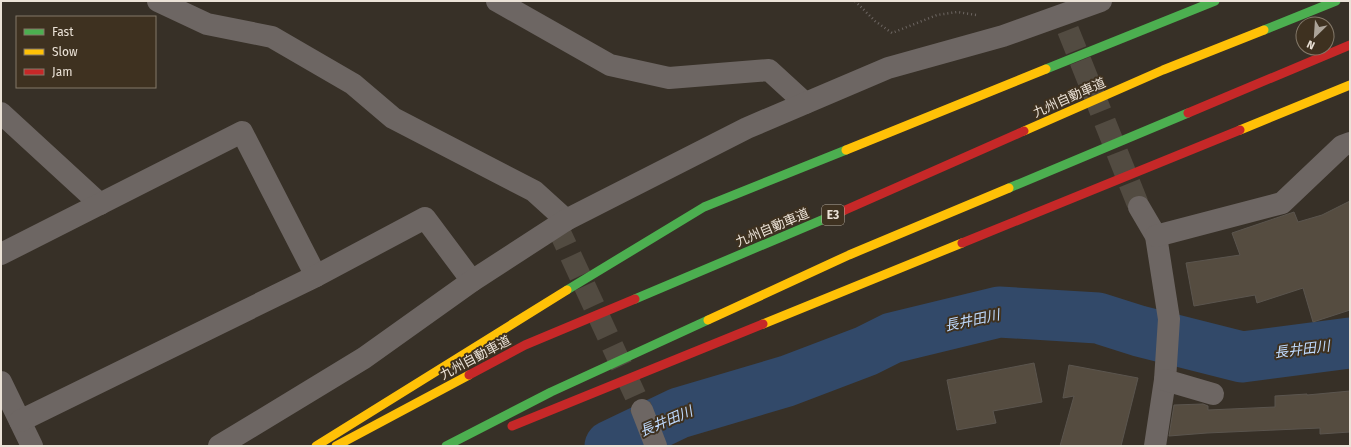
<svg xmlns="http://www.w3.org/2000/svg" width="1351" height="447" font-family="'Fira Sans','Noto Sans JP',sans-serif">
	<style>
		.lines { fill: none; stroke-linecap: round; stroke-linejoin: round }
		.river { stroke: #324969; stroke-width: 51 }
		.building { fill: #554c40; stroke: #5b554e }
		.street-tunnel { stroke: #524b41; stroke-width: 22; stroke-dasharray: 22 11; stroke-linecap: butt }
		.path { stroke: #6d6662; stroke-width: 2.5; stroke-dasharray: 1 3; stroke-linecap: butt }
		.street { stroke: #6d6663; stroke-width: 22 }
		.fast { stroke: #4caf50; stroke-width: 9 }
		.slow { stroke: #ffc107; stroke-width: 9 }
		.jam { stroke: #c62828; stroke-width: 9 }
		.labels { text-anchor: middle; stroke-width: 4; stroke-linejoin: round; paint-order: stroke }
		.shield { fill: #3e3120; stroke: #b7ada0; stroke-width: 1 }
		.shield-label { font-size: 12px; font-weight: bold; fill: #ebe2d7 }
		.street-label { font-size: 13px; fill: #ebe2d7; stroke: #3e3120 }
		.water-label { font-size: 14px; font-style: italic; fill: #bfdafe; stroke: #3e3120 }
	</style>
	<rect width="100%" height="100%" fill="#373027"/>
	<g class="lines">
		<path class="river" d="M 610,446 L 679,413 L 787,381 L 866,351 L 892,338 L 999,312 L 1098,318 L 1139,331 L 1242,357 L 1350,343"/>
	</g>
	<g class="building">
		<path d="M 1350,201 L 1350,310 L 1313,322 L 1303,288 L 1257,303 L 1255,295 L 1194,306 L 1186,263 L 1240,255 L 1232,233 L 1294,212 L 1298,222 L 1322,215 Z"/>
		<path d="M 1034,363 L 1042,402 L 993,411 L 996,423 L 957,430 L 947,380 Z"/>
		<path d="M 1069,365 L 1138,378 L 1121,446 L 1060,446 L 1074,396 L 1063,398 Z"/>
		<path d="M 1350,391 L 1350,432 L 1320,434 L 1320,428 L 1207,433 L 1169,436 L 1174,405 L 1203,404 L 1208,406 L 1208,410 L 1275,407 L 1275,396 L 1307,394 L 1307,395 Z"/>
	</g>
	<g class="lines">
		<g class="street-tunnel">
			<path d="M 1068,30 L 1139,207"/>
			<path d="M 557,226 L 642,410"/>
		</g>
		<path class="path" d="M 855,1 L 875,21 L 892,33 L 937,15 L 957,12 L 976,15"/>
		<g class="street">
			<path d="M 158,1 L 207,24 L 272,37 L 353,84 L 393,118 L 534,191 L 566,220"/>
			<path d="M 497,1 L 610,65 L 669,78 L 769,70 L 805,103"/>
			<path d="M 1,113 L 100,204"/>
			<path d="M 1139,207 L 1156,236 L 1169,319 L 1165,380 L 1155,446"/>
			<path d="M 1156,236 L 1282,203 L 1342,146 L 1350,143"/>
			<path d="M 1,254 L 242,132 L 316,276"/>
			<path d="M 1165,380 L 1213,394"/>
			<path d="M 1,382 L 32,446"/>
			<path d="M 642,410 L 656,446"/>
			<path d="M 20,421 L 316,276 L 425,218 L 472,281"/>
			<path d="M 219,446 L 364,358 L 472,281 L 566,220 L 747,128 L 888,68 L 1003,36 L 1101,1"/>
		</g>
		<g class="fast">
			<path d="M 1264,30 L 1336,1"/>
			<path d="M 1046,69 L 1215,1"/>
			<path d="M 1009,188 L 1188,113"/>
			<path d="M 567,290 L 704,207 L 846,150"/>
			<path d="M 635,299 L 843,211"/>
			<path d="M 446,446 L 551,392 L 708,320"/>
		</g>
		<g class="slow">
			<path d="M 1240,130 L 1350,85"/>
			<path d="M 1024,131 L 1163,70 L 1264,30"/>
			<path d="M 846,150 L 1046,69"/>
			<path d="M 708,320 L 849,255 L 1009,188"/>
			<path d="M 763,324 L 962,243"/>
			<path d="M 316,446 L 567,290"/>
			<path d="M 336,446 L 469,375"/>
		</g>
		<g class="jam">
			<path d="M 1188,113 L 1350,45"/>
			<path d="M 843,211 L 1024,131"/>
			<path d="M 962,243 L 1240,130"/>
			<path d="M 469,375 L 525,345 L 635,299"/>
			<path d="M 512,426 L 763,324"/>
		</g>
	</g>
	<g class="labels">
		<rect class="shield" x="822" y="205" width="22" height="20" rx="3"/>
		<g class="shield-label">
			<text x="833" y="219">E3</text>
		</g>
		<g class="street-label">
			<text transform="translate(1069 97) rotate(-24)" y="5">九州自動車道</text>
			<text transform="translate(772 227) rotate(-23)" y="5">九州自動車道</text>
			<text transform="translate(475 357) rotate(-28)" y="5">九州自動車道</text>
		</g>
		<g class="water-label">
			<text transform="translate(972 320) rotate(-12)" y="5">長井田川</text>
			<text transform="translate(1302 349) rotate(-7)" y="5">長井田川</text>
			<text transform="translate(666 421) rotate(-23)" y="5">長井田川</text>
		</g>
	</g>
	<rect width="1351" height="447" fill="none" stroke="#ebe2d7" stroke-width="4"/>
	<rect x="16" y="16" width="140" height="72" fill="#3e3120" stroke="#837869"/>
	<rect x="24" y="29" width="20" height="6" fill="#4caf50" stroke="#837869"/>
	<text x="52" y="36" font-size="12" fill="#ebe2d7">Fast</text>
	<rect x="24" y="49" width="20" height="6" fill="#ffc107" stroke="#837869"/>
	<text x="52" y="56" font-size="12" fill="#ebe2d7">Slow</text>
	<rect x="24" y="69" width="20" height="6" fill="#c62828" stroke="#837869"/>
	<text x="52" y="76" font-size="12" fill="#ebe2d7">Jam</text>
	<g transform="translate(1315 36) rotate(205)"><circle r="19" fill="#3e3120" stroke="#837869"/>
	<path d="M0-3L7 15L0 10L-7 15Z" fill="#aca499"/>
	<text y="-6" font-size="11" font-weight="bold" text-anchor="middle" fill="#ebe2d7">N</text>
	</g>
</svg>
